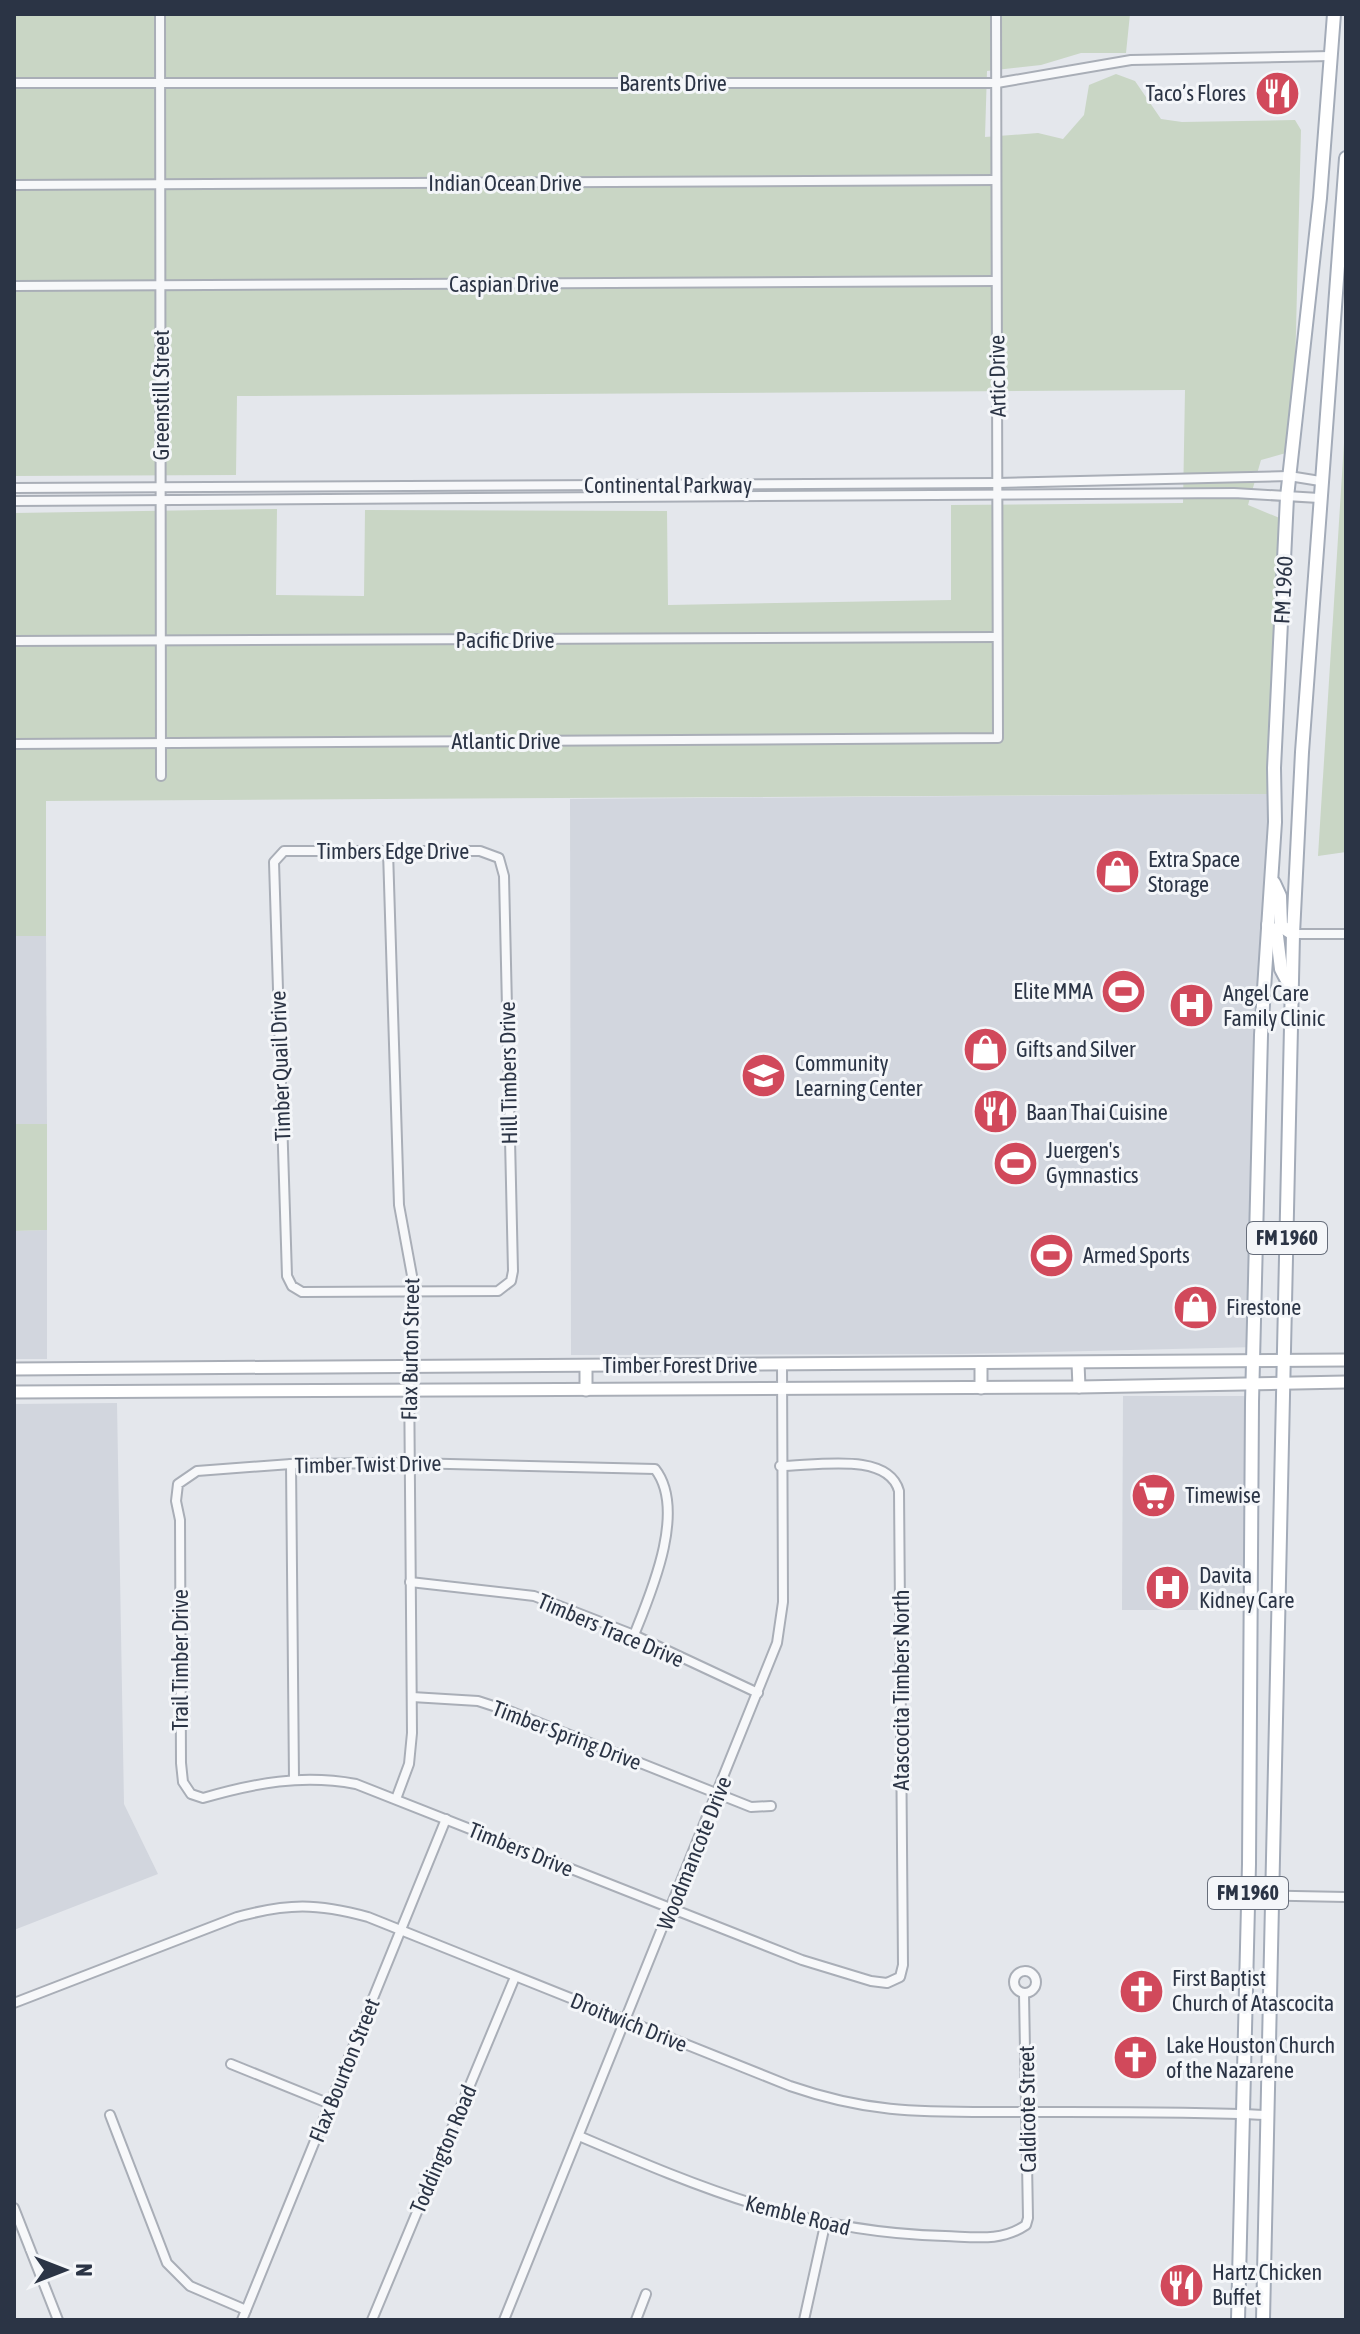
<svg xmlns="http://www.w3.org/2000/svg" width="1360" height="2334" font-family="'Asap Condensed',sans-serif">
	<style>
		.built { fill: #d2d6de }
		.green { fill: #c9d6c5 }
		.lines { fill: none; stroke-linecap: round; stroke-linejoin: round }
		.street-casing { stroke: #a9aeb7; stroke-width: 12 }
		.secondary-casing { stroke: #a9aeb7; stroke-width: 15 }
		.primary-casing { stroke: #a3abb8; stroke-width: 16 }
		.street { stroke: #f7f8fa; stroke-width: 8 }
		.secondary { stroke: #fff; stroke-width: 11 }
		.primary { stroke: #fff; stroke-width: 12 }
		.labels { text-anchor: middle; stroke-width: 6; stroke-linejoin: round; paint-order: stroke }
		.shield { fill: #f4f6f9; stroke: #676e7b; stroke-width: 2 }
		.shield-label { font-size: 20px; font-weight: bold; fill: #2b3445 }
		.street-label { font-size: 22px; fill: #2b3445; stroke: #f4f6f9 }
		.poi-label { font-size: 22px; fill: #2b3445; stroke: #f4f6f9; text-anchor: start }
	</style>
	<rect width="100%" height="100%" fill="#e4e7ec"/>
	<g class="built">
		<path d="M 1275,794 L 1257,1347 L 960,1354 L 571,1355 L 570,799 Z"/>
		<path d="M 14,936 L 46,936 L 47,1124 L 14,1124 Z"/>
		<path d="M 47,1230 L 47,1359 L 14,1359 L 14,1231 Z"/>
		<path d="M 1123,1396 L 1259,1396 L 1259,1610 L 1122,1610 Z"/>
		<path d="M 117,1403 L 124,1804 L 158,1874 L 14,1930 L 14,1404 Z"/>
	</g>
	<g class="green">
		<path d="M 14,14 L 1130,14 L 1126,53 L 1081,53 L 1041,65 L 987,71 L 985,137 L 1038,133 L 1063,139 L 1084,115 L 1089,85 L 1116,74 L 1135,81 L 1161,119 L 1182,122 L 1295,120 L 1301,130 L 1293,451 L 1261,460 L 1248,505 L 1282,519 L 1275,794 L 46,801 L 46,936 L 14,936 L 14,513 L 277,509 L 276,595 L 364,596 L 365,510 L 667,511 L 668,605 L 951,600 L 951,505 L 1183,503 L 1185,390 L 237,396 L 236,475 L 14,476 Z"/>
		<path d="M 1346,411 L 1346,852 L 1318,856 Z"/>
		<path d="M 14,1124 L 47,1124 L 47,1230 L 14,1231 Z"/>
	</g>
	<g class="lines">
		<defs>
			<g id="street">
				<path d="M 160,14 L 161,776"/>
				<path d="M 14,83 L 997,83 L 1131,60 L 1331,56"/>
				<path d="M 14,185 L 996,180"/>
				<path d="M 14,286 L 995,281"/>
				<path d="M 14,488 L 997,483 L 1289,476 L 1320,481"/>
				<path d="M 14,501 L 1234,493 L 1319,498"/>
				<path d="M 14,641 L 996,637"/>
				<path d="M 14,744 L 998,738 L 996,14"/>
				<path d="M 284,851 L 480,851 L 499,858 L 504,876 L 513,1271 L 511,1281 L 498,1291 L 302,1292 L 292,1286 L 287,1276 L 274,862 Z"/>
				<path d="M 388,851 L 399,1205 L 415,1292 L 409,1367 L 412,1733 L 409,1764 L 396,1799"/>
				<path d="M 1293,934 L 1346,934"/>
				<path d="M 291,1464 L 294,1779"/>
				<path d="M 410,1582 L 534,1596 L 634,1635 L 758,1693"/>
				<path d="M 634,1635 C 651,1593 687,1510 655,1469 L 410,1463 L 291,1464 L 197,1471 L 178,1484 L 176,1501 L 180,1520 L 181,1763 L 183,1782 L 191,1794 L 203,1798 C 255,1783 302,1774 356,1784 L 802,1960 L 871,1981 L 887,1983 L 900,1977 L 903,1965 L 899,1491 C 888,1451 815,1466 780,1466"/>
				<path d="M 412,1697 L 478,1701 L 512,1712 L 751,1807 L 771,1806"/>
				<path d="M 1247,1895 L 1346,1897"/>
				<circle cx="1025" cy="1982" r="11"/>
				<path d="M 14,2003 L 237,1917 C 288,1903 317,1903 368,1917 L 790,2086 C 868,2113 918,2112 1000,2112 C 1089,2112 1178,2111 1267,2115"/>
				<path d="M 231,2064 L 330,2104"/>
				<path d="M 110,2115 L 167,2263 L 190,2286 L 246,2310"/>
				<path d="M 579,2136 C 703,2189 807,2233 945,2236 C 975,2237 1001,2242 1026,2225 L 1028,2218 L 1024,1994"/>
				<path d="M 14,2208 L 58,2320"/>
				<path d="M 242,2320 L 446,1819"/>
				<path d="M 372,2320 L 515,1977"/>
				<path d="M 504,2320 L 777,1643 L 783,1602 L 782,1365"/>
				<path d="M 636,2320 L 646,2294"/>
				<path d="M 804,2320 L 825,2225"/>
			</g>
			<g id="secondary">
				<path d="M 981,1363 L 981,1388"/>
				<path d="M 1078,1363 L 1079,1387"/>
				<path d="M 586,1366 L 586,1390"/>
				<path d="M 14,1369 L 1346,1360"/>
				<path d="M 14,1392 L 1079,1387 L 1346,1382"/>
			</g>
			<g id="primary">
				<path d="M 1274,883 L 1280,896 L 1281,926 L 1293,934"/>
				<path d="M 1268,925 L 1277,936 L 1281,969 L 1291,988"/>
				<path d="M 1238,2320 L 1249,1864 L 1252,1402 L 1261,1035 L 1275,822 L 1274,768 L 1287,497 L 1320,198 L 1334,14"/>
				<path d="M 1263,2320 L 1293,934 L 1302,752 L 1346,158"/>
			</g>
		</defs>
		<use href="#street" class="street-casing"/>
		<use href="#secondary" class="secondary-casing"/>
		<use href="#primary" class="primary-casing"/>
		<use href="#street" class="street"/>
		<use href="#secondary" class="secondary"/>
		<use href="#primary" class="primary"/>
	</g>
	<defs>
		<symbol id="restaurant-disc" viewBox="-11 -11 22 22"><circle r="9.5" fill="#d1495b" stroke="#f4f6f9"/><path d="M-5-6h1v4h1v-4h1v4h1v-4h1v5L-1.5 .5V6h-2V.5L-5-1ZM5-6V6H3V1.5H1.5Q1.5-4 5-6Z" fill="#fff"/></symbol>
		<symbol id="shop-disc" viewBox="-11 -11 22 22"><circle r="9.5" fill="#d1495b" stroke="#f4f6f9"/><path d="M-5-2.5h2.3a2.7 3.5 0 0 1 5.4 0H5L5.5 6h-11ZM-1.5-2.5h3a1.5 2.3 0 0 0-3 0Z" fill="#fff"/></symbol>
		<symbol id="stadium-disc" viewBox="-11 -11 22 22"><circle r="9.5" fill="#d1495b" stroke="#f4f6f9"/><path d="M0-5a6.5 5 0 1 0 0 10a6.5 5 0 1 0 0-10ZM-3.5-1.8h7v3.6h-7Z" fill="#fff"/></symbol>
		<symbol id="hospital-disc" viewBox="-11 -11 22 22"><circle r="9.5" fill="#d1495b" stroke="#f4f6f9"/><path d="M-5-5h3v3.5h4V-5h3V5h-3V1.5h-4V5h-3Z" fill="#fff"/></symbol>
		<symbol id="school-disc" viewBox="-11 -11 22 22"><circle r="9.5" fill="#d1495b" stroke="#f4f6f9"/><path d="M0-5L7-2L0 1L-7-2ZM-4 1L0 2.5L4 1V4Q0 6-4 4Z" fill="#fff"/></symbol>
		<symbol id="supermarket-disc" viewBox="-11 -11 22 22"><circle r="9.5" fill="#d1495b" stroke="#f4f6f9"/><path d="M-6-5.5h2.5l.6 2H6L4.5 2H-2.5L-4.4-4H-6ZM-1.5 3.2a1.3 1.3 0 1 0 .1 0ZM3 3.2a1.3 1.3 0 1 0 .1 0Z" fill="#fff"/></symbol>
		<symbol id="church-disc" viewBox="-11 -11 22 22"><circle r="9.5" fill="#d1495b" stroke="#f4f6f9"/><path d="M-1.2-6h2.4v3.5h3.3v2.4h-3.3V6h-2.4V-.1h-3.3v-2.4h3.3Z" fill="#fff"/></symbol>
	</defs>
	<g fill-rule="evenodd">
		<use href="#restaurant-disc" x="1252" y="68" width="51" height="51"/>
		<use href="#shop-disc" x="1092" y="846" width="51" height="51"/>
		<use href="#stadium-disc" x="1098" y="966" width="51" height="51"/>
		<use href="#hospital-disc" x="1166" y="980" width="51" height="51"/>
		<use href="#shop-disc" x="960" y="1024" width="51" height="51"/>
		<use href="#school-disc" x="738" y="1050" width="51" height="51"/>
		<use href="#restaurant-disc" x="970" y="1086" width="51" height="51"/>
		<use href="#stadium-disc" x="990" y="1138" width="51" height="51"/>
		<use href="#stadium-disc" x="1026" y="1230" width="51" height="51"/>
		<use href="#shop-disc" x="1170" y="1282" width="51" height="51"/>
		<use href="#supermarket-disc" x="1128" y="1470" width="51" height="51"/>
		<use href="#hospital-disc" x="1142" y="1562" width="51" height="51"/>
		<use href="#church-disc" x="1116" y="1966" width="51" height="51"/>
		<use href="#church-disc" x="1110" y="2032" width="51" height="51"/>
		<use href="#restaurant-disc" x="1156" y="2260" width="51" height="51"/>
	</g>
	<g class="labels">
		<g class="shield">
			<rect x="1247" y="1222" width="80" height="32" rx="6"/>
			<rect x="1208" y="1877" width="80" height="32" rx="6"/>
		</g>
		<g class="shield-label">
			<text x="1287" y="1245">FM 1960</text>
			<text x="1248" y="1900">FM 1960</text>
		</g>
		<g class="street-label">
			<text x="673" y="91">Barents Drive</text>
			<text x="505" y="191">Indian Ocean Drive</text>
			<text x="504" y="292">Caspian Drive</text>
			<text transform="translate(997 376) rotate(-91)" y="8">Artic Drive</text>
			<text transform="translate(161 395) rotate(-90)" y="8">Greenstill Street</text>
			<text x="668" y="493">Continental Parkway</text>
			<text transform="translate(1283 590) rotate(-87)" y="8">FM 1960</text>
			<text x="505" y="648">Pacific Drive</text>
			<text x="506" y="749">Atlantic Drive</text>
			<text x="393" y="859">Timbers Edge Drive</text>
			<text transform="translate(280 1066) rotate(-92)" y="8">Timber Quail Drive</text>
			<text transform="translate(508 1073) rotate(-91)" y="8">Hill Timbers Drive</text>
			<text transform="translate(410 1349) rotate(-89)" y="8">Flax Burton Street</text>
			<text x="680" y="1373">Timber Forest Drive</text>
			<text transform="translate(368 1464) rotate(-1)" y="8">Timber Twist Drive</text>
			<text transform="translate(611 1630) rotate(23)" y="8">Timbers Trace Drive</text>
			<text transform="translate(180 1660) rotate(-90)" y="8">Trail Timber Drive</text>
			<text transform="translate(901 1690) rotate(-90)" y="8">Atascocita Timbers North</text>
			<text transform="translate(567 1735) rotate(21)" y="8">Timber Spring Drive</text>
			<text transform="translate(521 1849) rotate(22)" y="8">Timbers Drive</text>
			<text transform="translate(694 1853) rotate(-68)" y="8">Woodmancote Drive</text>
			<text transform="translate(629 2022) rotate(22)" y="8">Droitwich Drive</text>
			<text transform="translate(344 2070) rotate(-68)" y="8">Flax Bourton Street</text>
			<text transform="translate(1027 2109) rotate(-91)" y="8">Caldicote Street</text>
			<text transform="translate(443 2149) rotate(-67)" y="8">Toddington Road</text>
			<text transform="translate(798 2215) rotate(14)" y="8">Kemble Road</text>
		</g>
		<g class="poi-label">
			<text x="1246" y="101" text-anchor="end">Taco’s Flores</text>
			<text x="1148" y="867">Extra Space<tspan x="1148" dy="25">Storage</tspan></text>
			<text x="1093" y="999" text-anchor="end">Elite MMA</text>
			<text x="1223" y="1001">Angel Care<tspan x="1223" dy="25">Family Clinic</tspan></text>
			<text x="1016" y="1057">Gifts and Silver</text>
			<text x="795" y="1071">Community<tspan x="795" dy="25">Learning Center</tspan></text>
			<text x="1026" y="1120">Baan Thai Cuisine</text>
			<text x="1046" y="1158">Juergen's<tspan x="1046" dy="25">Gymnastics</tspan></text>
			<text x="1083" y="1263">Armed Sports</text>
			<text x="1226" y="1315">Firestone</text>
			<text x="1185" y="1503">Timewise</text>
			<text x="1199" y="1583">Davita<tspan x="1199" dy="25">Kidney Care</tspan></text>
			<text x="1172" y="1986">First Baptist<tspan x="1172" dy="25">Church of Atascocita</tspan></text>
			<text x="1166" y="2053">Lake Houston Church<tspan x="1166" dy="25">of the Nazarene</tspan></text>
			<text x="1212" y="2280">Hartz Chicken<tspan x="1212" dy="25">Buffet</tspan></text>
		</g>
	</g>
	<rect width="1360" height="2334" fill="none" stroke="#2b3445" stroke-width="32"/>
	<g transform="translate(64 2270) rotate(90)" stroke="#f4f6f9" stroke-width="6" paint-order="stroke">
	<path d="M0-6L14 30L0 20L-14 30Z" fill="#2b3445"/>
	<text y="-12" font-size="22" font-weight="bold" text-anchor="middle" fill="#2b3445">N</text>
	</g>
</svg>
